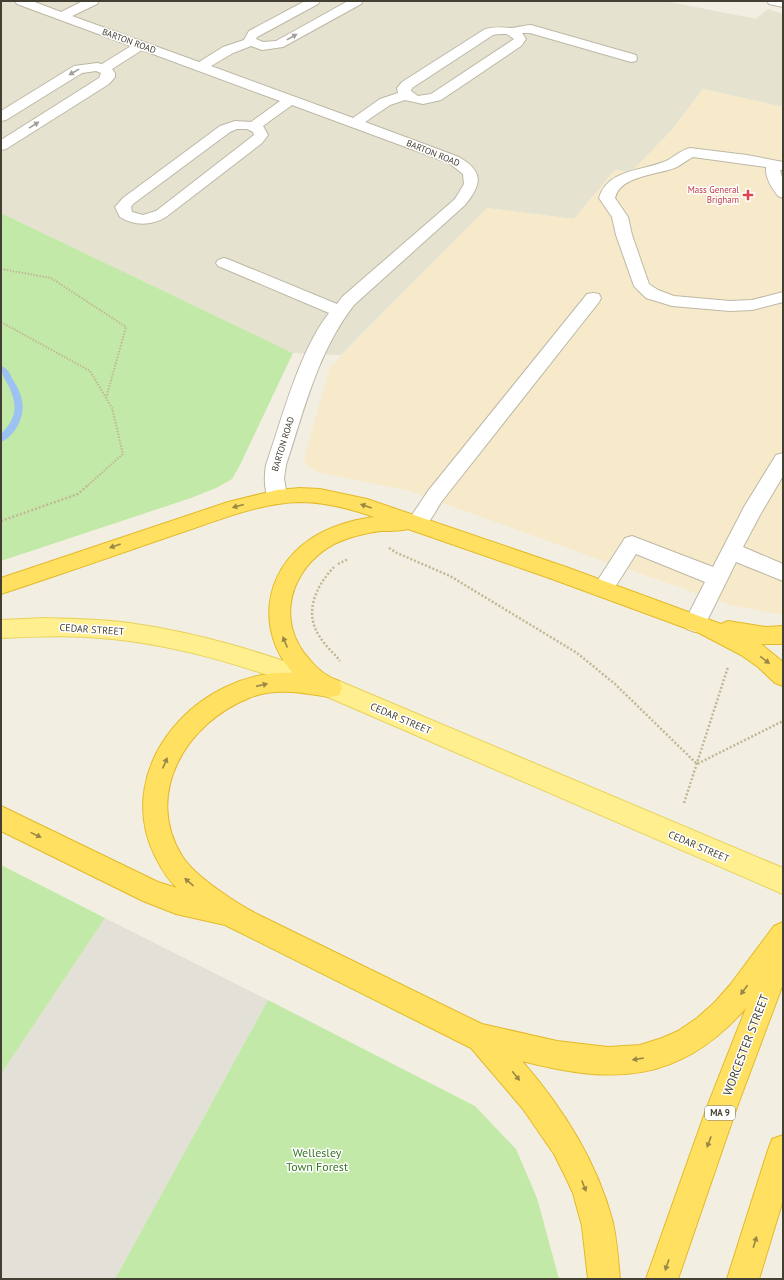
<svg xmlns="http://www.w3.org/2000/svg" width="784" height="1280" font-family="'PT Sans',sans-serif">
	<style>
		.residential { fill: #e6e2d0 }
		.commercial { fill: #f6eacb }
		.industrial { fill: #e3e0d8 }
		.green { fill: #c3e9a8 }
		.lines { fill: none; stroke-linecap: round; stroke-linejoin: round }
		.stream { fill: #9bc2f2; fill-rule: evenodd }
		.minor-casing { stroke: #bdb8a5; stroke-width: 2 }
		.major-casing { stroke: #e8d15a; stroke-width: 2 }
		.highway-casing { stroke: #e3b92b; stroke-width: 2 }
		.path-far1 { stroke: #c0b795; stroke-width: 2; stroke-dasharray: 1.5 1.5; stroke-linecap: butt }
		.path { stroke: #c0b795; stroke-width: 2.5; stroke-dasharray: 2 2; stroke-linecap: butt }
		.minor { fill: #fff; fill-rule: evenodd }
		.major { fill: #ffef8e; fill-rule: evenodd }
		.highway { fill: #ffe060; fill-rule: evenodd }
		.oneway { fill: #a19f99 }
		.oneway2 { fill: #988747 }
		.health-dot { fill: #e0444e; stroke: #fff; stroke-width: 1.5 }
		.labels { text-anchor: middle; stroke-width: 3; stroke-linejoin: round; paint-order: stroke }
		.far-street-label { font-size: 9px; fill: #433f33; stroke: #fff }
		.far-health-label { font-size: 9px; fill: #be3a42; stroke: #fff; text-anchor: end }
		.shield { fill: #fff; stroke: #7b7970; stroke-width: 1 }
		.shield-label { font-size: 9px; font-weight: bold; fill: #433f33 }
		.street-label { font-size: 10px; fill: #433f33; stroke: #fff }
		.near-street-label { font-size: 12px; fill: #433f33; stroke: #fff }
		.near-park-label { font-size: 12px; fill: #387724; stroke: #fff }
	</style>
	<rect width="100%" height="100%" fill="#f2efe2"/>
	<path class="residential" d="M 1,1 L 665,1 L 756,19 L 768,9 L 783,14 L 783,107 L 703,89 L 672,130 L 631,172 L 615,170 L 574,219 L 487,208 L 341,355 L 293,353 L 1,213 Z"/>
	<path class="commercial" d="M 703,89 L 783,107 L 783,615 L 734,606 L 600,560 L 410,491 L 326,474 L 315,471 L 307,466 L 304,458 L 330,367 L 487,208 L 574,219 L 615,170 L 631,172 L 672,130 Z"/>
	<path class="industrial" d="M 105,918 L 268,1000 L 115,1279 L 1,1279 L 1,1074 Z"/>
	<g class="green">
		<path d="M 1,213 L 293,353 L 240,465 L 232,479 L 216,488 L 191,498 L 1,561 Z"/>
		<path d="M 1,865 L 105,918 L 1,1074 Z"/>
		<path d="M 268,1000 L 475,1106 L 516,1149 L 537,1198 L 559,1279 L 115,1279 Z"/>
	</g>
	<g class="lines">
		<path class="stream" d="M 1,366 C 8,368 10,374 13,380 C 24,397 27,412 15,430 C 12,434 7,440 1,442 L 1,434 C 18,417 18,404 7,383 C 4,377 1,374 1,366 Z"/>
		<defs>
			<g id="minor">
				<path d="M 15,1 L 32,1 L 61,12 L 83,1 L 99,1 L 97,4 L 72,16 L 199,62 L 223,47 L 244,40 L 249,31 L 305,1 L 320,1 L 318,4 L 257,37 L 256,39 L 263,42 L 276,41 L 348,1 L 363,1 L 361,4 L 283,47 L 262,50 L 251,46 L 233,53 L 211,66 L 353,118 L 380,99 L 398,93 L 397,88 L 402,82 L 485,29 C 494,27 501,27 511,28 C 517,28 524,25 531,25 L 636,55 L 637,58 L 636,61 L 631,62 L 530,33 L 522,33 L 526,39 L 521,46 L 441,100 L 423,104 L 405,100 L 390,105 L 365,122 L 459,157 C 484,172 482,184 465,205 L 354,305 C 318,351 304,410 286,465 L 284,478 L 287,497 L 284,502 L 277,504 L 270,502 C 264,491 264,477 266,465 C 282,419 299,351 329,313 L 218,266 L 216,263 L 218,260 L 224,258 L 230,260 L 337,304 L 342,297 L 455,199 L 464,184 L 463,174 L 449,163 L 292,105 L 263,126 L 268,135 L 262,143 L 166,217 C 151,226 134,226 120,217 L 115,207 L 123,198 L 220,126 L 235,121 L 251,122 L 280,101 L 142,50 L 112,69 L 115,73 L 115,77 L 109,84 L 6,149 L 1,150 L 1,140 L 99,78 L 101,73 L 96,71 L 82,73 L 6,120 L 1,121 L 1,111 L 74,66 L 97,63 L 102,64 L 131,46 L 17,4 ZM 499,34 L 507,34 L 514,39 L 431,94 L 418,96 L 411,91 L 412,88 L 493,35 ZM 237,129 L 247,129 L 253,132 L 254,135 L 156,211 L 143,215 L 132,212 L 131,207 L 133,204 L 230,132 Z"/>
				<path d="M 767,1 L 783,1 L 783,7 L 769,4 Z"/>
				<path d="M 690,148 L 747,155 L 783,162 L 783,170 L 780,170 L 783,181 L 783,198 L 778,196 C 772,188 765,178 766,167 L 693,157 C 687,160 682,164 677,167 C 659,175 620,175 615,198 L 628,217 L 632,235 L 649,284 L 658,290 L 674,296 L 730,301 L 752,300 L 783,292 L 783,302 L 752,310 L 730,311 L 672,306 L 646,298 L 634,286 L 616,235 L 612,217 L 599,198 C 607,169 643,171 666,161 C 674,157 681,150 690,148 Z"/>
				<path d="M 593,293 L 599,294 L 601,298 L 599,302 L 442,501 C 433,514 426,535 409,529 L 406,524 L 428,491 L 587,294 Z"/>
				<path d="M 783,453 L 783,476 L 760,515 L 743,547 L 783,564 L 783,581 L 736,562 L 703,629 L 695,632 L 687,629 L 684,623 L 705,582 L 636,554 L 610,595 L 603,597 L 596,595 L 592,589 L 596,583 L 625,538 L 632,536 L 713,567 L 744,507 L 776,455 Z"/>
			</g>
			<path id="major" d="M 44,618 C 72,619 101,619 129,623 C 202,633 271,655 339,681 L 783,868 L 783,894 L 323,695 C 247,666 168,641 86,637 C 57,635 29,637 1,638 L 1,620 Z"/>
			<g id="highway">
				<path d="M 300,488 L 320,489 L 367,499 L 566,567 L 721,624 L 728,621 L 766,627 L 783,626 L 783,644 L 761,644 L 783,662 L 783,686 L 775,683 L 758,667 L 741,655 L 699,633 L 552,579 L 408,529 C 399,531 390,531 381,531 C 365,533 349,537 334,544 C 290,568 274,622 310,660 C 317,669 328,677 339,681 L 342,688 L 339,695 C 329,699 320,695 309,694 C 290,691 268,690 249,698 C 187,723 143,793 182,856 C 195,877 239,905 261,916 L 482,1024 L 557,1041 L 608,1047 L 640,1045 L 662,1038 L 678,1031 L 697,1018 L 714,1003 L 730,985 L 774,926 L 783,922 L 783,984 L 737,1107 L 678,1279 L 646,1279 L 707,1107 L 746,1008 C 680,1083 614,1085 522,1061 C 562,1107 596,1160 612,1219 C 617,1238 618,1259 620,1279 L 588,1279 L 582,1226 L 573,1193 L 566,1178 L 554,1154 L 523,1109 L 471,1048 L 225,925 L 176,914 L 143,901 L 1,831 L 1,806 L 158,882 L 177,888 C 167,879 161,868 155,856 C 110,765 201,668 293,673 C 256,632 263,572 309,540 C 328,527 351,520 374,517 C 351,509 325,502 300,502 C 257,503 214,522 174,535 C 116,555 59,575 1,594 L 1,578 L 228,502 L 277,490 Z"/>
				<path d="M 783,1135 L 783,1200 L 759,1279 L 727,1279 L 768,1150 L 772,1139 Z"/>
			</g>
		</defs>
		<use href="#minor" class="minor-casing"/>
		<use href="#major" class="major-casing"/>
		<use href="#highway" class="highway-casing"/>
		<g class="path-far1">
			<path d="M 1,269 L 51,278 L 126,327 L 106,398"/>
			<path d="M 1,322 L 90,371 L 112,408 L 123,454 L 87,486"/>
		</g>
		<g class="path">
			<path d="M 1,521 L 78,494 L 88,485"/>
			<path d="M 389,548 L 397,553 L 450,576 L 577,653 L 615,684 L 697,764 L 783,721"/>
			<path d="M 338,564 L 348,559"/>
			<path d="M 334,567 C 316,586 303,613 320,637 C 325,646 334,653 340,661"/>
			<path d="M 684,803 L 728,667"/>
		</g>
		<use href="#minor" class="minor"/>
		<use href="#major" class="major"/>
		<use href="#highway" class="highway"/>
	</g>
	<defs><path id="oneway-solid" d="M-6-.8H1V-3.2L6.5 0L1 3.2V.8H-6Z"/></defs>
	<g class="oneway">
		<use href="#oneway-solid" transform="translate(292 37) rotate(-29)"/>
		<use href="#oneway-solid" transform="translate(74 72) rotate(151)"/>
		<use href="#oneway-solid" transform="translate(34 125) rotate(-32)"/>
	</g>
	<g class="oneway2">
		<use href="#oneway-solid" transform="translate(238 506) rotate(165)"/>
		<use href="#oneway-solid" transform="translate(366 506) rotate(-161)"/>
		<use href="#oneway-solid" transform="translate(115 546) rotate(161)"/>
		<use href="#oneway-solid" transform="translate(285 642) rotate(-113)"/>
		<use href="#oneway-solid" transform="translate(765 660) rotate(38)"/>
		<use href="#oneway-solid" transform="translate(262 685) rotate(-13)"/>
		<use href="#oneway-solid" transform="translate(165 763) rotate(-67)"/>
		<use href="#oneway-solid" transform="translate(36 835) rotate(26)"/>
		<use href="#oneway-solid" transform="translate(189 882) rotate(-139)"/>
		<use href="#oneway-solid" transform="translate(744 990) rotate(127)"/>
		<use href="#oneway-solid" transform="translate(638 1059) rotate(171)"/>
		<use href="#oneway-solid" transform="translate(516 1076) rotate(51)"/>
		<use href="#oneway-solid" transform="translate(709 1142) rotate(110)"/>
		<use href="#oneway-solid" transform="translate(584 1186) rotate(68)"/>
		<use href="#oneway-solid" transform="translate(755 1242) rotate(-73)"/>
		<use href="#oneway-solid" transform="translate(667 1265) rotate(109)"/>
	</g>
	<path class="health-dot" d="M746 189h4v4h4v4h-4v4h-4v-4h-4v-4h4z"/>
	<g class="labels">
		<g class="far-street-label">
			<text transform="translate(129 41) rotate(20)" y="3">BARTON ROAD</text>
			<text transform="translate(433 153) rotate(22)" y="3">BARTON ROAD</text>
			<text transform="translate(283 444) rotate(-73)" y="3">BARTON ROAD</text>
		</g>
		<g class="far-health-label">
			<text x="739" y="193">Mass General<tspan x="739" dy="10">Brigham</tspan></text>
		</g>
		<rect class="shield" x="705" y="1106" width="30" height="14" rx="3"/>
		<g class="shield-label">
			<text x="720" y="1116">MA 9</text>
		</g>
		<g class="street-label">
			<text transform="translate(92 629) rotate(4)" y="4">CEDAR STREET</text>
			<text transform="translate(401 718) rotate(23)" y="4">CEDAR STREET</text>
			<text transform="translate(699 846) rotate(23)" y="4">CEDAR STREET</text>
		</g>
		<g class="near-street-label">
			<text transform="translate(746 1045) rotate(-69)" y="4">WORCESTER STREET</text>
		</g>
		<g class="near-park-label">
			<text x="317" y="1157">Wellesley<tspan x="317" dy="14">Town Forest</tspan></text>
		</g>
	</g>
	<rect width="784" height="1280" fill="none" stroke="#433f33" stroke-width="4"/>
</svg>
